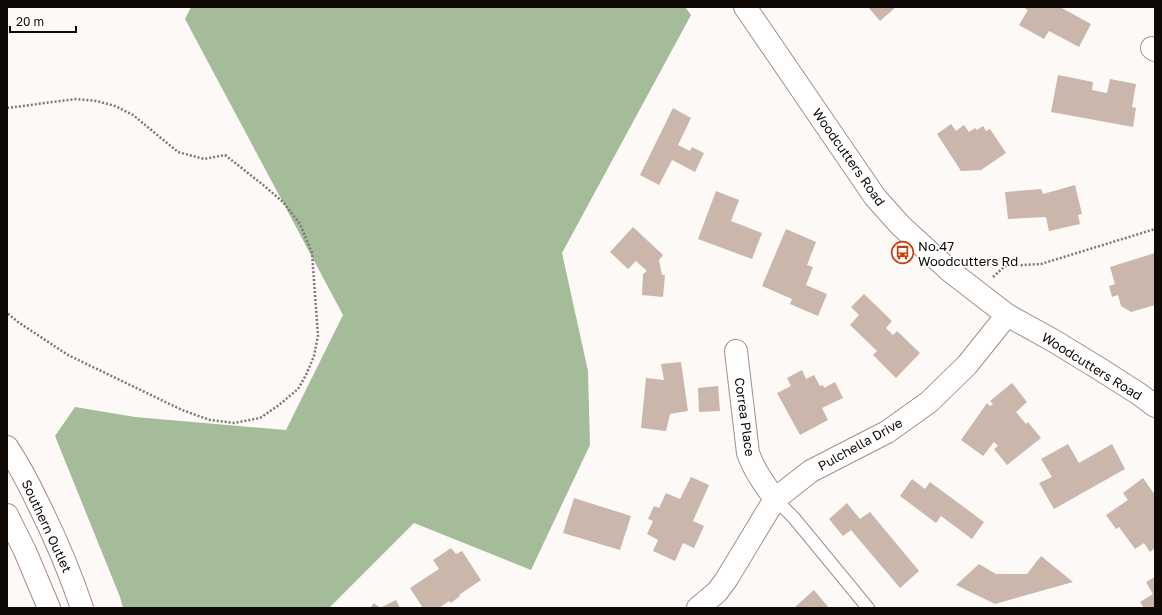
<svg xmlns="http://www.w3.org/2000/svg" width="1162" height="615" font-family="'Golos Text',sans-serif">
	<style>
		.forest { fill: #a4bc9a }
		.building { fill: #cab6ab }
		.lines { fill: none; stroke-linecap: round; stroke-linejoin: round }
		.lane-casing { stroke: #a39086; stroke-width: 14 }
		.street-casing { stroke: #a39086; stroke-width: 24 }
		.highway-casing { stroke: #a39086; stroke-width: 24 }
		.path { stroke: #7c7775; stroke-width: 2.5; stroke-dasharray: 2 2; stroke-linecap: butt }
		.lane { stroke: #fff; stroke-width: 12 }
		.street { stroke: #fff; stroke-width: 22 }
		.highway { stroke: #fff; stroke-width: 22 }
		.labels { text-anchor: middle; stroke-width: 3; stroke-linejoin: round; paint-order: stroke }
		.street-label { font-size: 13px; fill: #100a07; stroke: #fff }
		.poi-label { font-size: 13px; fill: #100a07; stroke: #fff; text-anchor: start }
	</style>
	<rect width="100%" height="100%" fill="#fdf9f7"/>
	<path class="forest" d="M 191,7 L 685,7 L 691,15 L 562,253 L 588,371 L 590,445 L 531,570 L 414,523 L 329,608 L 123,608 L 120,597 L 55,436 L 75,407 L 135,417 L 286,430 L 343,315 L 185,19 Z"/>
	<g class="building">
		<path d="M 868,7 L 896,7 L 880,21 Z"/>
		<path d="M 1023,7 L 1056,7 L 1058,8 L 1060,7 L 1091,24 L 1079,47 L 1049,31 L 1044,39 L 1019,25 L 1028,10 Z"/>
		<path d="M 1058,75 L 1093,82 L 1092,90 L 1107,93 L 1110,79 L 1136,84 L 1132,107 L 1136,108 L 1133,127 L 1051,112 Z"/>
		<path d="M 673,108 L 691,118 L 678,145 L 690,151 L 692,147 L 704,153 L 695,172 L 672,160 L 659,185 L 640,175 Z"/>
		<path d="M 951,124 L 956,131 L 964,125 L 969,132 L 975,128 L 977,130 L 983,126 L 986,131 L 990,129 L 1006,153 L 981,170 L 961,171 L 937,134 Z"/>
		<path d="M 1075,185 L 1082,214 L 1078,215 L 1080,224 L 1049,231 L 1046,217 L 1008,219 L 1005,192 L 1041,189 L 1043,194 Z"/>
		<path d="M 716,191 L 739,200 L 731,221 L 762,233 L 752,259 L 698,239 Z"/>
		<path d="M 633,227 L 663,255 L 659,260 L 662,275 L 665,275 L 663,297 L 642,295 L 643,274 L 647,271 L 636,261 L 628,269 L 610,252 Z"/>
		<path d="M 786,229 L 816,242 L 807,265 L 813,267 L 806,285 L 827,294 L 818,316 L 790,304 L 792,299 L 762,286 Z"/>
		<path d="M 1155,253 L 1155,305 L 1131,312 L 1121,306 L 1118,295 L 1112,297 L 1109,286 L 1115,284 L 1110,267 Z"/>
		<path d="M 864,294 L 892,321 L 886,328 L 893,335 L 897,331 L 920,353 L 896,378 L 873,355 L 877,351 L 850,325 L 859,315 L 851,307 Z"/>
		<path d="M 681,362 L 688,411 L 670,414 L 666,431 L 641,428 L 646,378 L 664,380 L 661,364 Z"/>
		<path d="M 802,370 L 806,379 L 814,375 L 820,386 L 823,385 L 824,388 L 835,382 L 843,398 L 822,408 L 828,420 L 800,435 L 777,393 L 791,386 L 787,378 Z"/>
		<path d="M 1012,383 L 1027,402 L 1016,412 L 1026,424 L 1028,422 L 1041,438 L 1007,465 L 994,449 L 998,446 L 994,442 L 983,456 L 961,440 L 987,403 L 990,406 L 993,404 L 990,401 Z"/>
		<path d="M 718,386 L 720,411 L 699,412 L 698,388 Z"/>
		<path d="M 1068,444 L 1079,463 L 1112,444 L 1125,469 L 1054,509 L 1039,483 L 1052,477 L 1041,459 Z"/>
		<path d="M 691,477 L 709,485 L 693,521 L 704,526 L 694,548 L 683,543 L 675,561 L 653,551 L 658,540 L 647,534 L 653,521 L 648,519 L 654,506 L 659,508 L 666,493 L 680,499 Z"/>
		<path d="M 1143,478 L 1155,495 L 1155,548 L 1150,552 L 1144,543 L 1135,549 L 1119,527 L 1116,529 L 1106,515 L 1128,500 L 1123,493 Z"/>
		<path d="M 912,479 L 925,489 L 930,482 L 984,522 L 972,539 L 941,516 L 936,523 L 900,496 Z"/>
		<path d="M 574,498 L 631,516 L 620,550 L 563,533 Z"/>
		<path d="M 847,503 L 860,519 L 870,512 L 919,571 L 900,588 L 851,530 L 843,536 L 829,519 Z"/>
		<path d="M 451,548 L 456,554 L 462,551 L 481,580 L 459,595 L 460,596 L 451,603 L 449,601 L 439,608 L 423,608 L 410,588 L 439,569 L 433,560 Z"/>
		<path d="M 1041,556 L 1073,582 L 995,604 L 956,585 L 979,564 L 996,574 L 1027,574 Z"/>
		<path d="M 1155,577 L 1155,608 L 1144,608 L 1140,602 L 1153,594 L 1146,582 Z"/>
		<path d="M 814,590 L 829,608 L 796,608 L 795,607 Z"/>
		<path d="M 396,600 L 400,608 L 370,608 L 374,603 L 380,608 Z"/>
	</g>
	<g class="lines">
		<defs>
			<path id="lane" d="M 775,499 L 794,518 L 868,608"/>
			<g id="street">
				<path d="M 745,7 L 875,197 L 900,225 L 950,271 L 1007,315 L 1054,341 L 1103,371 L 1139,394 L 1155,406"/>
				<path d="M 1152,48 L 1155,50"/>
				<path d="M 736,351 L 748,453 C 754,470 764,484 775,499"/>
				<path d="M 698,608 L 717,592 L 726,580 L 775,499 L 811,471 L 887,432 L 929,402 L 967,365 L 1007,315"/>
			</g>
			<g id="highway">
				<path d="M 7,447 C 19,465 29,484 38,503 C 55,537 70,572 82,608"/>
				<path d="M 7,515 L 25,551 L 49,608"/>
			</g>
		</defs>
		<use href="#lane" class="lane-casing"/>
		<use href="#street" class="street-casing"/>
		<use href="#highway" class="highway-casing"/>
		<g class="path">
			<path d="M 7,108 L 76,99 L 97,101 L 115,106 L 133,115 L 178,152 L 204,159 L 225,155 L 262,184 L 283,202 L 300,224 L 312,253 L 318,336 L 314,356 L 306,375 L 298,389 L 279,405 L 260,418 L 234,423 L 210,420 L 182,410 L 68,355 L 18,322 L 7,313"/>
			<path d="M 993,277 L 1005,266 L 1041,264 L 1155,229"/>
		</g>
		<use href="#lane" class="lane"/>
		<use href="#street" class="street"/>
		<use href="#highway" class="highway"/>
	</g>
	<defs>
		<symbol id="bus-ring" viewBox="-11 -11 22 22"><circle r="9.5" fill="#fff" stroke="#c63e0c" stroke-width="1.5"/><path d="M-5-6H5V4H4V6H2V4H-2V6H-4V4H-5ZM-3.5-4V0h7V-4ZM-3.5 1.2v1.5H-2V1.2ZM2 1.2v1.5H3.5V1.2Z" fill="#c63e0c"/></symbol>
	</defs>
	<g fill-rule="evenodd">
		<use href="#bus-ring" x="890" y="240" width="25" height="25"/>
	</g>
	<g class="labels">
		<g class="street-label">
			<text transform="translate(849 157) rotate(55)" y="5">Woodcutters Road</text>
			<text transform="translate(1092 366) rotate(32)" y="5">Woodcutters Road</text>
			<text transform="translate(745 417) rotate(82)" y="5">Correa Place</text>
			<text transform="translate(860 444) rotate(-29)" y="5">Pulchella Drive</text>
			<text transform="translate(47 526) rotate(65)" y="5">Southern Outlet</text>
		</g>
		<g class="poi-label">
			<text x="918" y="251">No.47<tspan x="918" dy="15">Woodcutters Rd</tspan></text>
		</g>
	</g>
	<rect width="1162" height="615" fill="none" stroke="#100a07" stroke-width="16"/>
	<path d="M10 26v6h66v-6" fill="none" stroke="#100a07" stroke-width="2"/>
	<text x="16" y="26" font-size="12" fill="#100a07" stroke="#ffffff" stroke-width="3" paint-order="stroke">20 m</text>
</svg>
